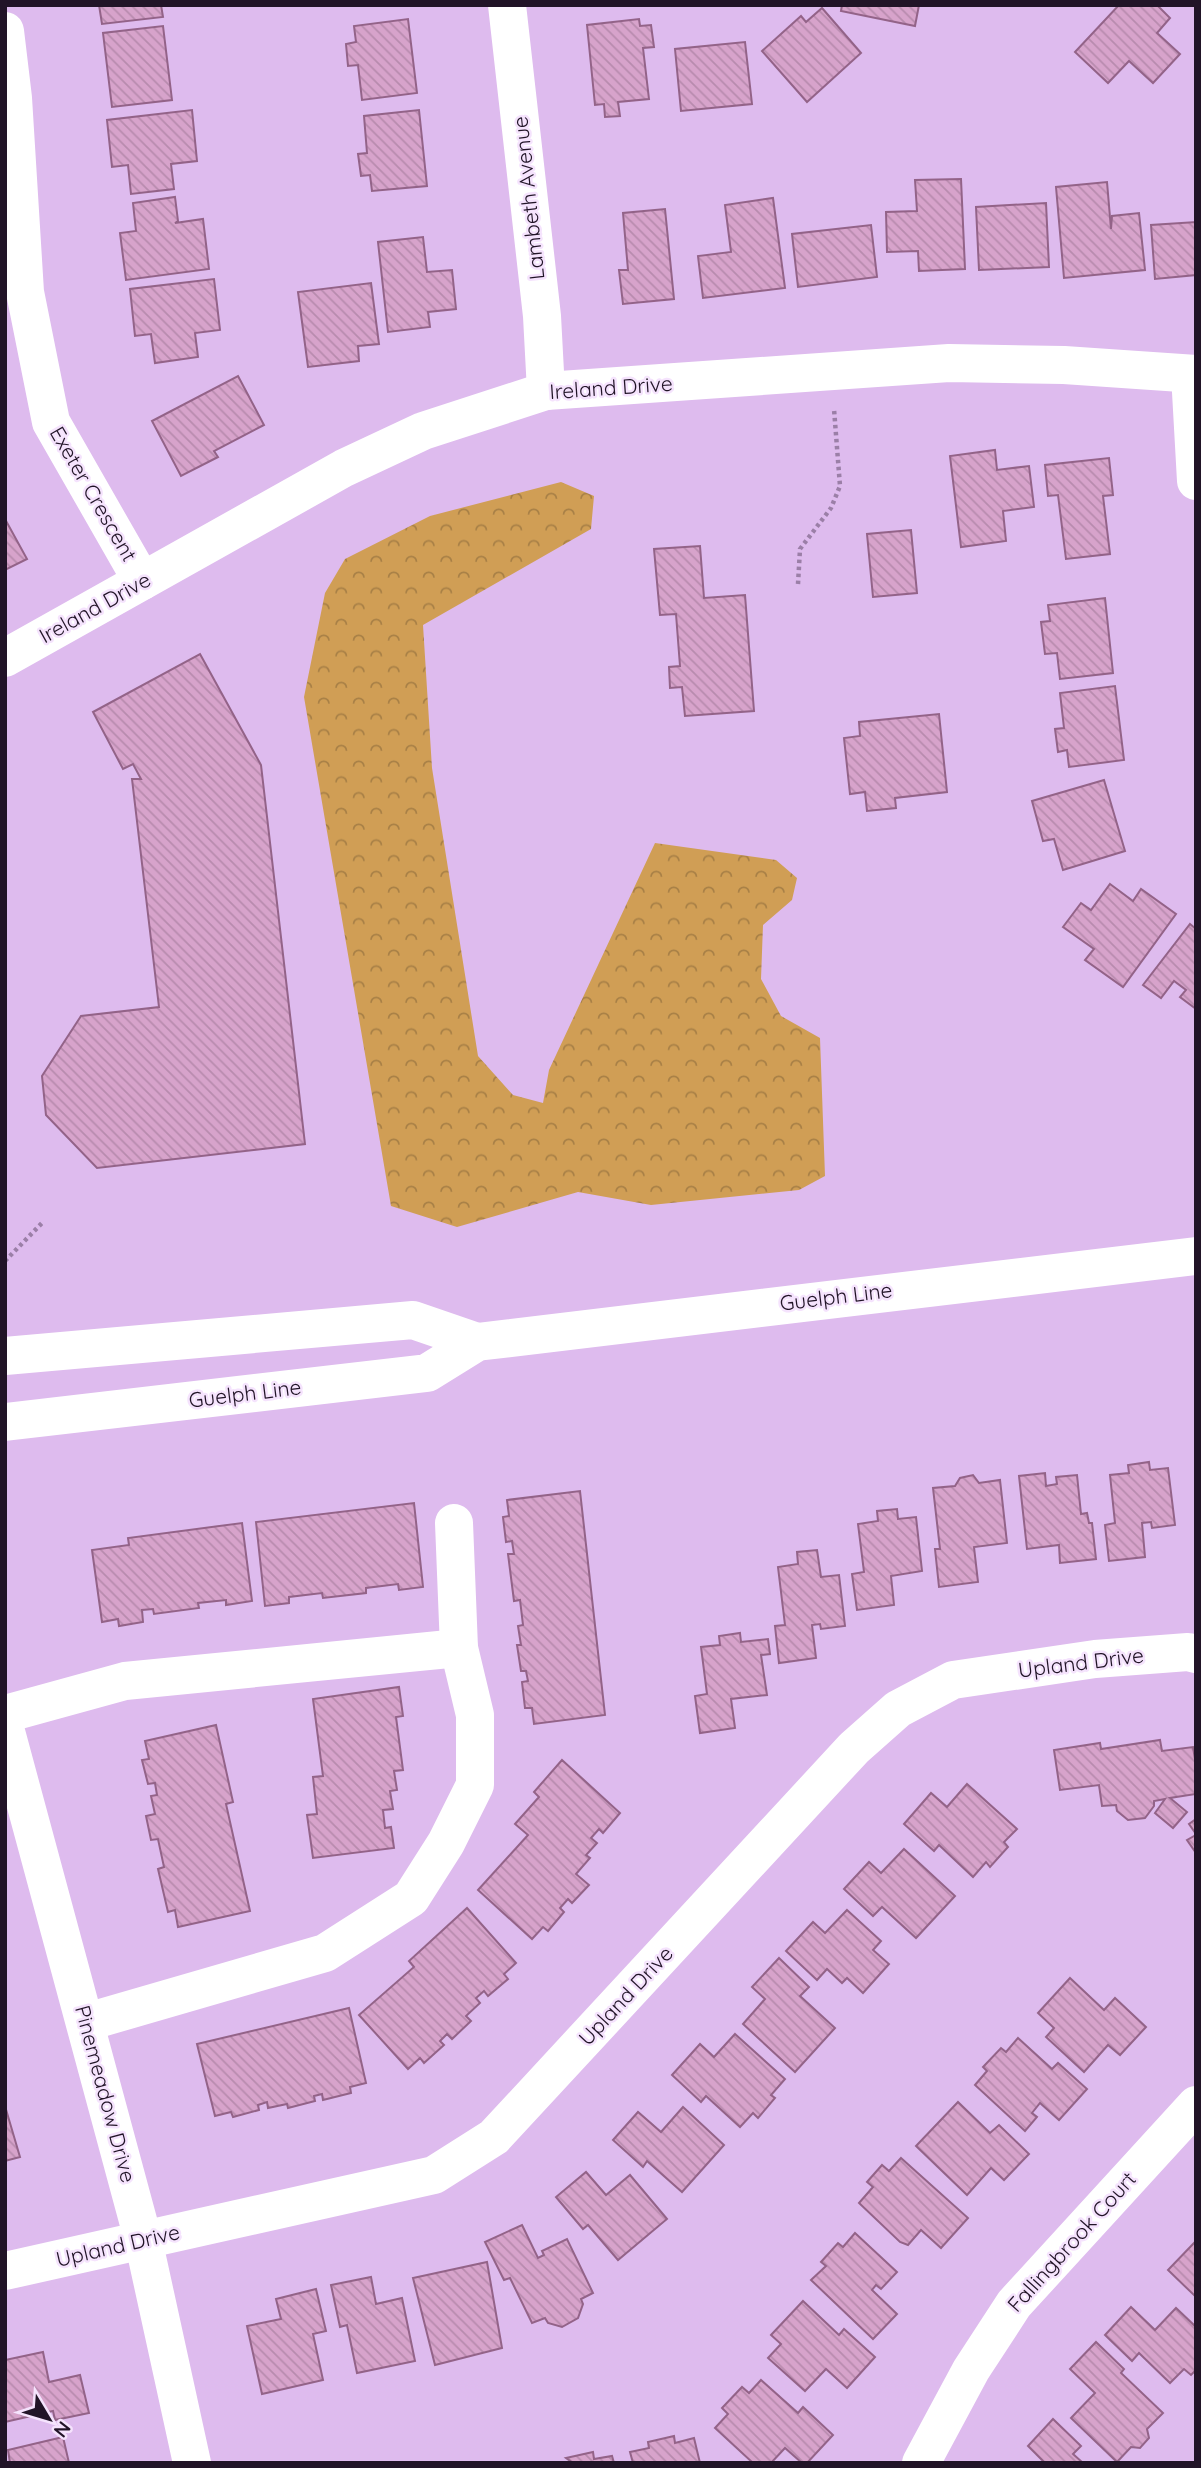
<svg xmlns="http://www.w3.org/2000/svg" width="1201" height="2468" font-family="Quicksand,sans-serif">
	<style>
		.forest { fill: url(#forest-crowns) }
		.building { fill: url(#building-back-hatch); stroke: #936388; stroke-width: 2 }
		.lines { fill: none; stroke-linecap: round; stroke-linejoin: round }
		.path { stroke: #9b7fa7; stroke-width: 4.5; stroke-dasharray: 3.5 3.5; stroke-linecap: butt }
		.minor { stroke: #fff; stroke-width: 38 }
		.major { stroke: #fff; stroke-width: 38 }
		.labels { text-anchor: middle; stroke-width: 5; stroke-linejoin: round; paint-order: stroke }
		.street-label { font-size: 21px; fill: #211427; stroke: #f5e3fd }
	</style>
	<defs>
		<pattern id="forest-crowns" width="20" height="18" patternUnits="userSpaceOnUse" patternTransform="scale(1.75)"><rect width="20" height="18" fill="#d09e55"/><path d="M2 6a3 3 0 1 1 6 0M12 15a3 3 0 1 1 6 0" fill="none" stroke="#a88046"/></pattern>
		<pattern id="building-back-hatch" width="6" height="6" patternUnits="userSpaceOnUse" patternTransform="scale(1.75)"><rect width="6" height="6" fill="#d7a3cb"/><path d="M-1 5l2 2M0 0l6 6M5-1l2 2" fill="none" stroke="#b88bae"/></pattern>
	</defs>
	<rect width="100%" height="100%" fill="#debbee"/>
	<path class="forest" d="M 561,482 L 594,496 L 591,529 L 423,625 L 432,768 L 478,1056 L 513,1095 L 543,1103 L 549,1070 L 655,843 L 776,860 L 797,878 L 792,900 L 763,925 L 761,979 L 781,1016 L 820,1038 L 825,1176 L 799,1190 L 651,1205 L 578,1192 L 457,1227 L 391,1206 L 304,697 L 325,593 L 345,559 L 430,516 Z"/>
	<g class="building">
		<path d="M 99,5 L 161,5 L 163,17 L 102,24 Z"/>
		<path d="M 842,5 L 919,5 L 915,26 L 841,11 Z"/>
		<path d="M 1119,5 L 1157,5 L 1170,18 L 1157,33 L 1180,54 L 1153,83 L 1129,61 L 1108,83 L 1075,52 Z"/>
		<path d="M 822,8 L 861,53 L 807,102 L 762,51 L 801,16 L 806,22 Z"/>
		<path d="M 408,19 L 417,93 L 362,100 L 358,65 L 348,66 L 346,44 L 356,42 L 354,26 Z"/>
		<path d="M 639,19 L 640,26 L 651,25 L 654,47 L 643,48 L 649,99 L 618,102 L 620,116 L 605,117 L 604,104 L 595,105 L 587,25 Z"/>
		<path d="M 163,26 L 172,100 L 112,107 L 103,33 Z"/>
		<path d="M 745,42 L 752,104 L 681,111 L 675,49 Z"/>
		<path d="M 192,110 L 197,161 L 171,164 L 174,189 L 131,194 L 128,165 L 112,167 L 107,120 Z"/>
		<path d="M 419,110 L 427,186 L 372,191 L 370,175 L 361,176 L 358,154 L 367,153 L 364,116 Z"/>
		<path d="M 961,179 L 965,269 L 919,271 L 918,251 L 887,252 L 886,212 L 917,211 L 915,180 Z"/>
		<path d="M 1107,182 L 1111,229 L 1112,216 L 1139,213 L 1145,270 L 1064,278 L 1056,187 Z"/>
		<path d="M 175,197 L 178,221 L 175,223 L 203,219 L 209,269 L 126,280 L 120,233 L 136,231 L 133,203 Z"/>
		<path d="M 773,198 L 785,288 L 703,298 L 698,256 L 731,252 L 725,205 Z"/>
		<path d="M 1046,203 L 1049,267 L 979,270 L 976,207 Z"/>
		<path d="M 665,209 L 674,299 L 623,304 L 619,270 L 628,270 L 623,213 Z"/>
		<path d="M 1196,222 L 1196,275 L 1155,279 L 1151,225 Z"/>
		<path d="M 871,225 L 877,277 L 798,287 L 792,234 Z"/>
		<path d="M 423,237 L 427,272 L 452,270 L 456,309 L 428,312 L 430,327 L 388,332 L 378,242 Z"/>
		<path d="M 214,279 L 220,330 L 195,333 L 198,357 L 155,363 L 151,334 L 135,336 L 130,289 Z"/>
		<path d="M 371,283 L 379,344 L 358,346 L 359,361 L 308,367 L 298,292 Z"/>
		<path d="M 238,376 L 264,425 L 214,451 L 218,457 L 181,476 L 152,421 Z"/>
		<path d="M 995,450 L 997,470 L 1029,466 L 1034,507 L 1003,511 L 1006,541 L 961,547 L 950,456 Z"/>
		<path d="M 1109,458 L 1113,495 L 1103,496 L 1110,554 L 1066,559 L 1058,495 L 1048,496 L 1045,465 Z"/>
		<path d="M 5,519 L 27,559 L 5,570 Z"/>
		<path d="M 911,530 L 917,593 L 873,597 L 867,534 Z"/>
		<path d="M 700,546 L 704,598 L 745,595 L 754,711 L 685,716 L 682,687 L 670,688 L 669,667 L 680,666 L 676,614 L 660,615 L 654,549 Z"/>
		<path d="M 1105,598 L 1113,673 L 1060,679 L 1057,653 L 1045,654 L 1041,622 L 1050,621 L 1048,605 Z"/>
		<path d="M 200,654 L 261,765 L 305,1144 L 97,1168 L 46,1115 L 42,1076 L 81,1016 L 159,1007 L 132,779 L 141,779 L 133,764 L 123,769 L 93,712 Z"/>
		<path d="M 1115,686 L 1124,760 L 1069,767 L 1067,750 L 1058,752 L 1055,729 L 1064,728 L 1060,693 Z"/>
		<path d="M 939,714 L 947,792 L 895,798 L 896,808 L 867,811 L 865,792 L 850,794 L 844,738 L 860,736 L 859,722 Z"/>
		<path d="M 1104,780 L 1125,851 L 1063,870 L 1054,839 L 1043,841 L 1032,801 Z"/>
		<path d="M 1110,884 L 1133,901 L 1141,889 L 1176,914 L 1123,987 L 1085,960 L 1094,949 L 1063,927 L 1081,903 L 1091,910 Z"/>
		<path d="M 1190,924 L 1196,929 L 1196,1009 L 1180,997 L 1186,990 L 1174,981 L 1161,998 L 1143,985 Z"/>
		<path d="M 1149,1462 L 1150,1470 L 1168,1468 L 1175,1525 L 1152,1528 L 1151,1522 L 1142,1523 L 1145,1557 L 1109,1561 L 1105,1525 L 1115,1523 L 1110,1475 L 1129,1473 L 1128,1465 Z"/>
		<path d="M 1045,1473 L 1046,1486 L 1057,1484 L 1056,1477 L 1077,1475 L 1081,1514 L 1087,1513 L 1089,1523 L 1092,1523 L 1096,1559 L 1060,1563 L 1059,1545 L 1027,1549 L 1019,1476 Z"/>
		<path d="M 973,1475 L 979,1483 L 1000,1480 L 1007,1543 L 974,1547 L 978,1582 L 939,1587 L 935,1549 L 940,1549 L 933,1488 L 955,1486 L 960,1478 Z"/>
		<path d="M 580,1491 L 605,1715 L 534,1724 L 532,1708 L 525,1708 L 522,1682 L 528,1681 L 526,1671 L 521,1671 L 517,1645 L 521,1645 L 518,1626 L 523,1625 L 520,1600 L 514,1601 L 508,1554 L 514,1554 L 512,1541 L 506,1542 L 503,1517 L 509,1516 L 507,1500 Z"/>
		<path d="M 414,1503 L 423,1587 L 399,1590 L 398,1584 L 366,1588 L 366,1593 L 323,1598 L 322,1593 L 289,1597 L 289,1603 L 265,1606 L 256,1522 Z"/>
		<path d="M 897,1509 L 898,1519 L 916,1517 L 922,1571 L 891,1576 L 894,1605 L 857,1610 L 852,1574 L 864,1572 L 858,1524 L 878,1521 L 877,1511 Z"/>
		<path d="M 242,1523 L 252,1601 L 226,1605 L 226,1600 L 198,1603 L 199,1608 L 154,1614 L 153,1609 L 142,1610 L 143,1622 L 119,1626 L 118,1619 L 102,1622 L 92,1550 L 129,1545 L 128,1538 Z"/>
		<path d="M 817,1550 L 821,1577 L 839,1575 L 845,1626 L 821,1629 L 820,1624 L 812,1625 L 816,1658 L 779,1663 L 775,1626 L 785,1625 L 778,1567 L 798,1564 L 797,1552 Z"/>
		<path d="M 740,1633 L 741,1642 L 768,1639 L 770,1654 L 761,1655 L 767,1695 L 731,1699 L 735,1728 L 700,1733 L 695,1696 L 707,1694 L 701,1647 L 720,1645 L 719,1636 Z"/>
		<path d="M 399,1687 L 403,1716 L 396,1717 L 403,1770 L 394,1771 L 397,1790 L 390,1791 L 393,1809 L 383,1810 L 385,1828 L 391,1827 L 394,1848 L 313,1858 L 307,1815 L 317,1814 L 313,1777 L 323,1776 L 313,1699 Z"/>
		<path d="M 216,1725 L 233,1802 L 226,1804 L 250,1911 L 178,1927 L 175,1910 L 168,1912 L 158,1869 L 164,1867 L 158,1839 L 151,1840 L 146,1816 L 155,1814 L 151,1796 L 157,1795 L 155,1783 L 148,1784 L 142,1760 L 149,1759 L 145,1741 Z"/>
		<path d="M 1160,1740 L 1162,1751 L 1193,1747 L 1196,1765 L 1196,1794 L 1170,1798 L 1187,1812 L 1173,1828 L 1155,1813 L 1165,1799 L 1154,1801 L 1154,1806 L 1145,1818 L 1128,1820 L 1117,1811 L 1116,1805 L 1102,1806 L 1099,1785 L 1060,1790 L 1054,1750 L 1100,1743 L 1101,1749 Z"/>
		<path d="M 562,1760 L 620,1813 L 603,1833 L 599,1829 L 591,1838 L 597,1843 L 586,1855 L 590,1858 L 576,1874 L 589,1885 L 572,1903 L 568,1899 L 560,1908 L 564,1912 L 548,1931 L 543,1927 L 532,1939 L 478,1890 L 528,1835 L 515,1824 L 539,1797 L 534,1792 Z"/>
		<path d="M 967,1784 L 1017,1829 L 1004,1842 L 1008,1847 L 990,1867 L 986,1862 L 973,1877 L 939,1845 L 934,1851 L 904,1824 L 931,1793 L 947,1807 Z"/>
		<path d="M 1196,1819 L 1196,1834 L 1189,1824 Z"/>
		<path d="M 1196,1835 L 1196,1853 L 1187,1840 Z"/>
		<path d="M 904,1849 L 955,1896 L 916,1938 L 882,1907 L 873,1916 L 844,1889 L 869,1862 L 881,1873 Z"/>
		<path d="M 467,1908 L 516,1963 L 504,1974 L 508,1979 L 488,1996 L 484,1991 L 476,1998 L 480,2003 L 466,2016 L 471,2021 L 452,2039 L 447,2034 L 440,2041 L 444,2045 L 424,2063 L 420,2058 L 408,2069 L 359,2015 L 414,1967 L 409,1961 Z"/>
		<path d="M 847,1910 L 881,1941 L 873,1950 L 889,1964 L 863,1993 L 847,1978 L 842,1983 L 827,1969 L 817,1980 L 786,1951 L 813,1922 L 825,1933 Z"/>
		<path d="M 779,1958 L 809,1987 L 800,1996 L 835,2028 L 795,2072 L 743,2024 L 765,1999 L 752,1987 Z"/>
		<path d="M 1070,1978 L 1104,2010 L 1115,1998 L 1146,2027 L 1120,2055 L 1108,2045 L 1084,2072 L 1046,2037 L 1054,2028 L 1038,2013 Z"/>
		<path d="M 349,2008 L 366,2083 L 350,2087 L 351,2093 L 323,2100 L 322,2094 L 314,2096 L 315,2101 L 288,2108 L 287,2104 L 268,2108 L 267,2102 L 258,2105 L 259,2110 L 233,2117 L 231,2112 L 215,2116 L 197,2044 Z"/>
		<path d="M 735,2034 L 785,2079 L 771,2095 L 775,2098 L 758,2118 L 753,2113 L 740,2127 L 706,2096 L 701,2102 L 672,2075 L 700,2044 L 714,2057 Z"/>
		<path d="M 1018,2038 L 1052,2069 L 1058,2063 L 1087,2089 L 1059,2120 L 1040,2103 L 1032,2113 L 1037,2117 L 1025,2131 L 975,2085 L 987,2071 L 983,2067 L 1001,2048 L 1006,2052 Z"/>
		<path d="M 958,2102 L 990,2133 L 999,2125 L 1029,2154 L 1004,2180 L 991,2168 L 967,2195 L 916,2146 Z"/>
		<path d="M 5,2106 L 20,2157 L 5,2161 Z"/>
		<path d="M 683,2107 L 724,2145 L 682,2192 L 647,2161 L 643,2167 L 613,2140 L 638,2112 L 661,2132 Z"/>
		<path d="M 901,2158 L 968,2218 L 941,2248 L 921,2230 L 908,2245 L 900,2242 L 859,2203 L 873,2187 L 867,2182 L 882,2165 L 889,2171 Z"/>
		<path d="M 586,2172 L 606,2195 L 630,2175 L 667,2219 L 618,2260 L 588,2225 L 583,2229 L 556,2197 Z"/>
		<path d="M 522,2225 L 538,2258 L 544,2255 L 542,2251 L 567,2239 L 593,2293 L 581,2299 L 583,2304 L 578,2318 L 562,2327 L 548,2323 L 545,2318 L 532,2323 L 510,2278 L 504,2280 L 485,2242 Z"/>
		<path d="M 855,2233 L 897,2272 L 881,2289 L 876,2285 L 872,2290 L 897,2314 L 873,2339 L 811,2280 L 826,2266 L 821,2262 L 838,2243 L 843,2247 Z"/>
		<path d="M 1194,2243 L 1196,2245 L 1196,2297 L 1168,2270 Z"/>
		<path d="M 487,2262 L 502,2348 L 435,2365 L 413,2278 Z"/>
		<path d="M 371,2277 L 376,2304 L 402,2298 L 415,2361 L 357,2373 L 347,2325 L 340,2327 L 331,2285 Z"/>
		<path d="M 316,2289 L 326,2331 L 313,2334 L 323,2380 L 262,2394 L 247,2326 L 281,2319 L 276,2299 Z"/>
		<path d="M 803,2301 L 839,2335 L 844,2329 L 875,2357 L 847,2388 L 826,2369 L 805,2391 L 768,2358 L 781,2344 L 771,2335 Z"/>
		<path d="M 1131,2307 L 1155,2330 L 1176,2308 L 1196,2327 L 1196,2370 L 1191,2375 L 1184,2369 L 1170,2383 L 1139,2353 L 1132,2361 L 1105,2335 Z"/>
		<path d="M 1096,2342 L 1124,2369 L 1121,2373 L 1163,2413 L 1147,2429 L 1149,2438 L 1140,2448 L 1131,2447 L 1117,2462 L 1071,2418 L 1095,2393 L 1070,2369 Z"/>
		<path d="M 43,2352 L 49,2382 L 80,2375 L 89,2413 L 55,2420 L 53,2411 L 5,2422 L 5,2360 Z"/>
		<path d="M 761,2380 L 798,2413 L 803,2407 L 833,2435 L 807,2463 L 802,2463 L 785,2448 L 771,2463 L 753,2463 L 715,2428 L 728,2414 L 722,2408 L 742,2387 L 749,2393 Z"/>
		<path d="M 1053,2419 L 1081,2446 L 1073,2454 L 1083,2463 L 1045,2463 L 1028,2446 Z"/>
		<path d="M 674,2436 L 675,2443 L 694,2438 L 700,2463 L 633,2463 L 630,2452 L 649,2448 L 648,2442 Z"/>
		<path d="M 63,2437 L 69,2463 L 10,2463 L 8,2450 Z"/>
		<path d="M 593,2452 L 594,2459 L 612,2456 L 614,2463 L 573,2463 L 566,2458 Z"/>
	</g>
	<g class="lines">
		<g class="path">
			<path d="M 798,584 L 800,549 L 831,508 L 840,486 L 834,409"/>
			<path d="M 5,1261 L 43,1222"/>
		</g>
		<g class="minor">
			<path d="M 507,5 L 542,316 L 546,391"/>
			<path d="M 5,31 L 13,98 L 25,292 L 51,422 L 142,581"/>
			<path d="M 1190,374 L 1196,481"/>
			<path d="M 5,658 L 344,468 L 423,431 L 546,391 L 949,363 L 1064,365 L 1196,374"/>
			<path d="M 5,1714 L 125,1681 L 459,1648"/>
			<path d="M 5,1728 L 143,2239 L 192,2463"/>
			<path d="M 87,2022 L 325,1953 L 411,1898 L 446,1843 L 475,1785 L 475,1715 L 459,1648 L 454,1523"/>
			<path d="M 5,2271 L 434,2175 L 494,2137 L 854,1748 L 898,1709 L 953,1680 L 1095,1659 L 1188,1652 L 1196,1654"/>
			<path d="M 921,2463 L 971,2370 L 1014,2304 L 1196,2105"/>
		</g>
		<g class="major">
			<path d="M 5,1356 L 413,1320 L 477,1342"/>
			<path d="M 5,1422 L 427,1373 L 477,1342 L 1196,1256"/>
		</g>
	</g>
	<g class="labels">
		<g class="street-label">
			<text transform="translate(529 198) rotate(-96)" y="7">Lambeth Avenue</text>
			<text transform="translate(611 388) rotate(-4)" y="7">Ireland Drive</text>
			<text transform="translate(93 494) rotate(60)" y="7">Exeter Crescent</text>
			<text transform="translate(95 608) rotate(-29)" y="7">Ireland Drive</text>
			<text transform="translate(836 1297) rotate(-7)" y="7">Guelph Line</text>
			<text transform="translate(245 1394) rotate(-7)" y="7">Guelph Line</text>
			<text transform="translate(1081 1663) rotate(-7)" y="7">Upland Drive</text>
			<text transform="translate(626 1996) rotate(-47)" y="7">Upland Drive</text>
			<text transform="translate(105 2094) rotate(75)" y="7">Pinemeadow Drive</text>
			<text transform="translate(1072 2242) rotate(-48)" y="7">Fallingbrook Court</text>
			<text transform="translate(118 2246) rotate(-13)" y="7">Upland Drive</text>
		</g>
	</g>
	<rect width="1201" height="2468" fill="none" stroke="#211427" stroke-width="14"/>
	<g transform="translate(49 2419) rotate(128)" stroke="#f5e3fd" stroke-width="5" paint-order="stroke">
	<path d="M0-5L12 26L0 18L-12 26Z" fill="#211427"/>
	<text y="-10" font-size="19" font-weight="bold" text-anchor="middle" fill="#211427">N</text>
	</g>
</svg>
